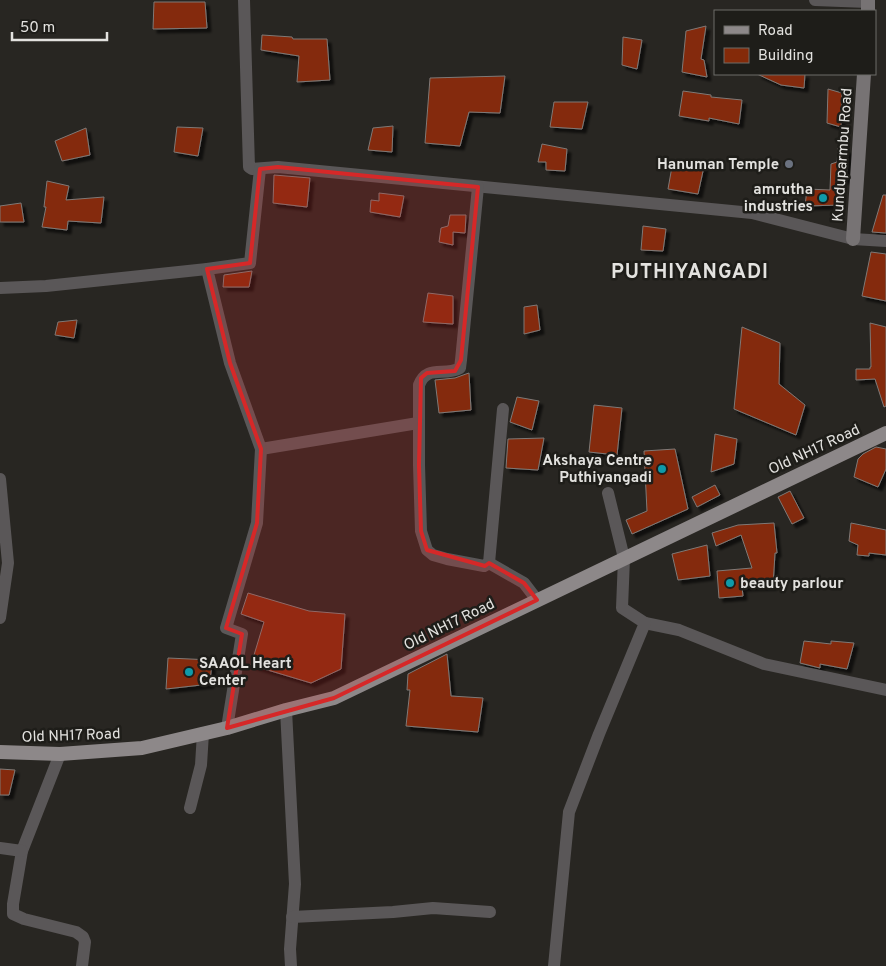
<svg xmlns="http://www.w3.org/2000/svg" width="886" height="966" font-family="Overpass,sans-serif">
	<style>
		.building { fill: #842a09; stroke: #7f7977; filter: url(#shadow) }
		.lines { fill: none; stroke-linecap: round; stroke-linejoin: round }
		.minor { stroke: #5a5758; stroke-width: 12 }
		.secondary { stroke: #777374; stroke-width: 14 }
		.primary { stroke: #8d8889; stroke-width: 14 }
		.marked { fill: #d62828; fill-opacity: 0.2; stroke: #d62828; stroke-width: 4; stroke-linejoin: round }
		.worship-dot { fill: #6b7280; stroke: #1e1d19; stroke-width: 2 }
		.culture-dot { fill: #0f9aa8; stroke: #1e1d19; stroke-width: 2 }
		.labels { text-anchor: middle; stroke-width: 5; stroke-linejoin: round; paint-order: stroke }
		.street-label { font-size: 15px; fill: #e3e2df; stroke: #1e1d19 }
		.poi-label { font-size: 15px; font-weight: bold; fill: #e3e2df; stroke: #1e1d19; text-anchor: end }
		.district-label { font-size: 20px; font-weight: bold; letter-spacing: 1px; fill: #e3e2df; stroke: #1e1d19 }
	</style>
	<defs>
		<filter id="shadow"><feDropShadow dx="4" dy="4" stdDeviation="1" flood-color="#0009"/></filter>
	</defs>
	<rect width="100%" height="100%" fill="#282622"/>
	<g class="building">
		<path d="M 154,2 L 205,2 L 207,28 L 153,29 Z"/>
		<path d="M 706,26 L 701,59 L 704,60 L 707,77 L 682,72 L 686,31 Z"/>
		<path d="M 262,35 L 292,37 L 293,39 L 327,39 L 330,80 L 297,82 L 299,56 L 261,50 Z"/>
		<path d="M 623,37 L 642,40 L 637,69 L 622,65 Z"/>
		<path d="M 757,74 L 805,74 L 804,88 L 781,85 Z"/>
		<path d="M 505,76 L 500,113 L 469,112 L 460,146 L 425,143 L 430,78 Z"/>
		<path d="M 828,89 L 842,93 L 841,127 L 827,123 Z"/>
		<path d="M 683,91 L 711,95 L 711,97 L 742,100 L 739,124 L 709,118 L 709,121 L 679,116 Z"/>
		<path d="M 554,102 L 588,102 L 582,129 L 550,127 Z"/>
		<path d="M 393,126 L 392,152 L 368,150 L 373,128 Z"/>
		<path d="M 177,127 L 203,128 L 198,156 L 174,152 Z"/>
		<path d="M 86,128 L 90,155 L 62,161 L 55,141 Z"/>
		<path d="M 542,144 L 567,149 L 565,171 L 546,170 L 546,162 L 538,162 Z"/>
		<path d="M 838,148 L 848,150 L 846,180 L 841,179 L 840,205 L 805,206 L 807,189 L 830,190 L 831,164 L 837,162 Z"/>
		<path d="M 673,161 L 705,162 L 698,194 L 668,189 Z"/>
		<path d="M 274,175 L 310,178 L 307,207 L 273,203 Z"/>
		<path d="M 47,181 L 69,186 L 66,200 L 104,197 L 101,223 L 68,221 L 67,230 L 42,227 L 46,207 L 44,207 Z"/>
		<path d="M 379,193 L 404,196 L 400,217 L 370,212 L 371,200 L 379,201 Z"/>
		<path d="M 883,195 L 886,195 L 886,233 L 872,232 Z"/>
		<path d="M 21,203 L 24,222 L 0,222 L 0,206 Z"/>
		<path d="M 450,215 L 466,215 L 465,233 L 453,232 L 453,245 L 439,242 L 441,228 L 448,226 Z"/>
		<path d="M 643,226 L 666,229 L 663,251 L 641,250 Z"/>
		<path d="M 871,252 L 886,254 L 886,301 L 862,296 Z"/>
		<path d="M 252,271 L 249,287 L 223,287 L 224,275 Z"/>
		<path d="M 428,293 L 453,296 L 453,324 L 423,322 Z"/>
		<path d="M 537,305 L 540,330 L 524,334 L 524,307 Z"/>
		<path d="M 77,320 L 74,338 L 55,335 L 58,322 Z"/>
		<path d="M 870,323 L 886,327 L 886,406 L 884,407 L 875,379 L 856,380 L 856,369 L 870,369 L 870,367 L 871,367 Z"/>
		<path d="M 742,327 L 780,343 L 779,384 L 805,405 L 796,435 L 734,409 Z"/>
		<path d="M 469,373 L 471,410 L 439,413 L 435,380 L 455,378 L 466,374 Z"/>
		<path d="M 517,397 L 539,401 L 532,430 L 510,422 Z"/>
		<path d="M 594,405 L 622,408 L 617,455 L 589,452 Z"/>
		<path d="M 715,434 L 737,439 L 734,464 L 711,472 Z"/>
		<path d="M 544,438 L 538,470 L 506,468 L 508,439 Z"/>
		<path d="M 876,447 L 886,449 L 886,469 L 878,487 L 854,477 L 858,459 L 863,454 Z"/>
		<path d="M 675,449 L 688,509 L 632,534 L 626,520 L 647,511 L 644,451 Z"/>
		<path d="M 715,485 L 720,495 L 697,507 L 692,497 Z"/>
		<path d="M 790,491 L 804,518 L 792,524 L 778,497 Z"/>
		<path d="M 774,523 L 777,553 L 775,553 L 773,586 L 742,587 L 743,596 L 719,598 L 717,571 L 752,568 L 741,535 L 716,546 L 712,533 L 738,525 Z"/>
		<path d="M 851,523 L 886,530 L 886,555 L 869,553 L 869,556 L 857,555 L 858,545 L 849,541 Z"/>
		<path d="M 707,545 L 710,576 L 678,580 L 672,554 Z"/>
		<path d="M 248,593 L 309,611 L 345,614 L 341,669 L 311,683 L 251,665 L 264,622 L 241,614 Z"/>
		<path d="M 804,641 L 831,644 L 831,641 L 854,643 L 847,669 L 820,664 L 820,668 L 800,663 Z"/>
		<path d="M 447,654 L 451,696 L 483,698 L 478,732 L 406,726 L 410,690 L 407,690 L 408,674 Z"/>
		<path d="M 168,658 L 212,660 L 210,684 L 166,689 Z"/>
		<path d="M 0,769 L 15,770 L 9,795 L 0,795 Z"/>
	</g>
	<g class="lines">
		<g class="minor">
			<path d="M 244,0 L 249,167 L 252,169 L 278,167 L 752,213 L 853,239 L 886,241"/>
			<path d="M 815,0 L 868,2"/>
			<path d="M 478,187 L 461,360 L 460,368 C 444,377 427,364 419,385 L 419,465 L 421,531 L 427,550 L 433,555 L 447,559 L 484,566 L 489,563 L 524,583 L 537,600"/>
			<path d="M 0,288 L 46,286 L 207,269"/>
			<path d="M 261,449 L 418,423"/>
			<path d="M 0,479 L 8,563 L 0,618"/>
			<path d="M 489,563 L 503,409"/>
			<path d="M 645,623 L 679,630 L 764,664 L 886,690"/>
			<path d="M 286,710 L 295,884 L 290,949 L 291,966"/>
			<path d="M 227,728 L 242,634 L 226,628 L 257,523 L 261,449 L 230,363 L 207,269 L 250,263 L 260,169"/>
			<path d="M 60,754 L 22,851 L 13,904 L 13,914 L 24,919 L 76,932 L 83,937 L 85,942 L 82,966"/>
			<path d="M 190,808 L 201,765 L 203,733"/>
			<path d="M 0,848 L 22,851"/>
			<path d="M 292,917 L 393,912 L 433,908 L 490,912"/>
			<path d="M 554,966 L 569,812 L 599,734 L 645,623 L 622,608 L 624,558 L 608,493"/>
		</g>
		<g class="secondary">
			<path d="M 868,11 L 868,0"/>
			<path d="M 853,239 L 864,74"/>
		</g>
		<path class="primary" d="M 0,752 L 60,754 L 142,748 L 227,728 L 286,710 L 334,698 L 886,433"/>
	</g>
	<path class="marked" d="M 278,167 L 478,187 L 461,360 L 455,371 L 427,373 L 421,378 L 419,465 L 421,531 L 427,550 L 485,566 L 489,563 L 524,583 L 537,600 L 334,698 L 227,728 L 242,634 L 226,628 L 257,523 L 261,449 L 230,363 L 207,269 L 250,263 L 260,169 Z"/>
	<circle class="worship-dot" cx="789" cy="164" r="5"/>
	<g class="culture-dot">
		<circle cx="823" cy="198" r="5"/>
		<circle cx="662" cy="469" r="5"/>
		<circle cx="730" cy="583" r="5"/>
		<circle cx="189" cy="672" r="5"/>
	</g>
	<g class="labels">
		<g class="street-label">
			<text transform="translate(842 155) rotate(-86)" y="5">Kunduparmbu Road</text>
			<text transform="translate(814 449) rotate(-25)" y="5">Old NH17 Road</text>
			<text transform="translate(449 624) rotate(-26)" y="5">Old NH17 Road</text>
			<text transform="translate(71 735) rotate(-2)" y="5">Old NH17 Road</text>
		</g>
		<g class="poi-label">
			<text x="779" y="169">Hanuman Temple</text>
			<text x="813" y="194">amrutha<tspan x="813" dy="17">industries</tspan></text>
			<text x="652" y="465">Akshaya Centre<tspan x="652" dy="17">Puthiyangadi</tspan></text>
			<text x="740" y="588" text-anchor="start">beauty parlour</text>
			<text x="199" y="668" text-anchor="start">SAAOL Heart<tspan x="199" dy="17">Center</tspan></text>
		</g>
		<g class="district-label">
			<text x="690" y="278">PUTHIYANGADI</text>
		</g>
	</g>
	<rect x="714" y="10" width="162" height="65" fill="#1e1d19" stroke="#6d6c68"/>
	<rect x="724" y="26" width="25" height="8" fill="#8d8889" stroke="#6d6c68"/>
	<text x="758" y="35" font-size="15" fill="#e3e2df">Road</text>
	<rect x="724" y="48" width="25" height="15" fill="#842a09" stroke="#6d6c68"/>
	<text x="758" y="60" font-size="15" fill="#e3e2df">Building</text>
	<path d="M12 32v8h95v-8" fill="none" stroke="#e3e2df" stroke-width="2.5"/>
	<text x="20" y="32" font-size="15" fill="#e3e2df" stroke="#1e1d19" stroke-width="4" paint-order="stroke">50 m</text>
</svg>
